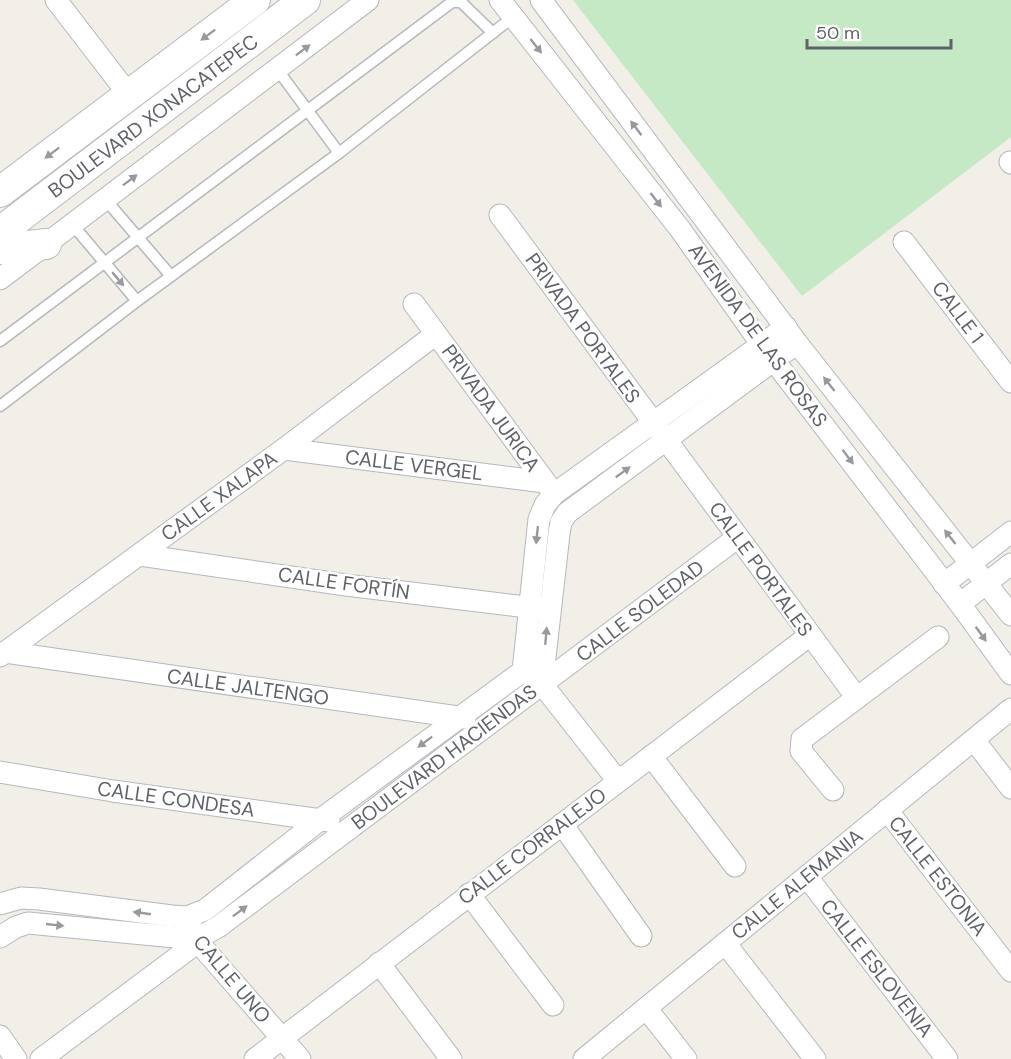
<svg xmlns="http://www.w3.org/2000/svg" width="1011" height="1059" font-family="'DM Sans',sans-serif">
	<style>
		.green { fill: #c5e8c5 }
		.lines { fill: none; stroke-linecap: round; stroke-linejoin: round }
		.lane-casing { stroke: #b5b8bc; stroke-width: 13 }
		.street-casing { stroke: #b5b8bc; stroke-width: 23 }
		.secondary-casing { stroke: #b6babf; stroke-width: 32 }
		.lane { stroke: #fff; stroke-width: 10 }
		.street { stroke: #fff; stroke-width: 21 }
		.secondary { stroke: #fff; stroke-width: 30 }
		.oneway { fill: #979a9d }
		.labels { text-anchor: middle; stroke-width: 5; stroke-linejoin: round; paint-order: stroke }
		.street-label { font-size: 20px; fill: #5f6368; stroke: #fff }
	</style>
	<rect width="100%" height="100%" fill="#f1efe8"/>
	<path class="green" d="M 573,0 L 1011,0 L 1011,137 L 802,296 Z"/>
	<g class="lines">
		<defs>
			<g id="lane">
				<path d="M 277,69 L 339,153"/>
				<path d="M 105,199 L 171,276"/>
				<path d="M 72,224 L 137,301"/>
				<path d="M 0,341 L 452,2 L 461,2 L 493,33"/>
				<path d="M 0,406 L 137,301 L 339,153 L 513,17"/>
			</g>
			<g id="street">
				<path d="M 56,0 L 129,95"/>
				<path d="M 500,0 L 680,229 L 762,345 L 960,604 L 1011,674"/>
				<path d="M 541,0 L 797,343 L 1011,615"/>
				<path d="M 1010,162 L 1011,163"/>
				<path d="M 500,215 L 857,698"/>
				<path d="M 904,242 L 1011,382"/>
				<path d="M 0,279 L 368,0"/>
				<path d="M 414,304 L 549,487"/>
				<path d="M 284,449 L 545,482"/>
				<path d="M 140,555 L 346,585 L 543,609"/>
				<path d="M 944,584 L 1011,532"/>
				<path d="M 960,604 L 1011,564"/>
				<path d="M 5,652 L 465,718"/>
				<path d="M 0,656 L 284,449 L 436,334"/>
				<path d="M 530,676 L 542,684 L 618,781"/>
				<path d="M 542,684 L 738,537"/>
				<path d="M 974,740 L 1011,788"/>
				<path d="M 651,756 L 735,866"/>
				<path d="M 0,772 L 113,791 L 329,821"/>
				<path d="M 833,790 L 801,751 L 802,739 L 938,637"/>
				<path d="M 887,810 L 1011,971"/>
				<path d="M 562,824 L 641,936"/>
				<path d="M 807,877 L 947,1059"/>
				<path d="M 469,894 L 553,1005"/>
				<path d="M 0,904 L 21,898 L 39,899 L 172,916 L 187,917 L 205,910 L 321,819 L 523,671 L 539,519 L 545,505 L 554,494 L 786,327"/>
				<path d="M 192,928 L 198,942 L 300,1059"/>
				<path d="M 0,937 L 16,927 L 28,923 L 196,939 L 218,927 L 542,684 L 559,534 L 561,522 L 567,513 L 797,343"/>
				<path d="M 725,943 L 815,1059"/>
				<path d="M 379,963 L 451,1059"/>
				<path d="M 646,1008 L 686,1059"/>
				<path d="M 0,1036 L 16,1059"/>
				<path d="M 41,1059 L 198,942"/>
				<path d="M 255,1059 L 810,635"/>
				<path d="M 584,1059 L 1011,709"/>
			</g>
			<g id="secondary">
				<path d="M 0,192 L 255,0"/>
				<path d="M 0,232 L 305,0"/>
				<path d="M 0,249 L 46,244"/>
			</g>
		</defs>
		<use href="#lane" class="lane-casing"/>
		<use href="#street" class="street-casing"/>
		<use href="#secondary" class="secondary-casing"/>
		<use href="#lane" class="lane"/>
		<use href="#street" class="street"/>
		<use href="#secondary" class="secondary"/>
	</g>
	<defs><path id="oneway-solid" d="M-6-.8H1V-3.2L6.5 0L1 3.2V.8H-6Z" transform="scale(1.5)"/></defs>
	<g class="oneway">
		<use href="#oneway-solid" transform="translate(208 35) rotate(143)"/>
		<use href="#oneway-solid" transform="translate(536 46) rotate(52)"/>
		<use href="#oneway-solid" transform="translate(303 50) rotate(-37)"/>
		<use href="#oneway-solid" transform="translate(636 128) rotate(-127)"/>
		<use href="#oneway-solid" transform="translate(52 153) rotate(143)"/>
		<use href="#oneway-solid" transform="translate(130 180) rotate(-37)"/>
		<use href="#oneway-solid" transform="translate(656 200) rotate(52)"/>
		<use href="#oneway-solid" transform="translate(118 279) rotate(50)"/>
		<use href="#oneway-solid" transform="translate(829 384) rotate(-128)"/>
		<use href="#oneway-solid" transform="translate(848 457) rotate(53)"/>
		<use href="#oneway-solid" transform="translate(623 472) rotate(-36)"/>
		<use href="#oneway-solid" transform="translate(537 535) rotate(96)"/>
		<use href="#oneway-solid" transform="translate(950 537) rotate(-128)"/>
		<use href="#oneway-solid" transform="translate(981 634) rotate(54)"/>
		<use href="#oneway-solid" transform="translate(546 636) rotate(-85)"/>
		<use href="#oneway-solid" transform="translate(425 742) rotate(143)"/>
		<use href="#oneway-solid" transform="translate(240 911) rotate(-37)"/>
		<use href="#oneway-solid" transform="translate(142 913) rotate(-172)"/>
		<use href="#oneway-solid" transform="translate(55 925) rotate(6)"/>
	</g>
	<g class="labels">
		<g class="street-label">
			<text transform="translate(153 116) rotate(-37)" y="7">BOULEVARD XONACATEPEC</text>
			<text transform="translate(958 312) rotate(53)" y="7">CALLE 1</text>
			<text transform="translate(583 328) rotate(54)" y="7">PRIVADA PORTALES</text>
			<text transform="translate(758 335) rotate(54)" y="7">AVENIDA DE LAS ROSAS</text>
			<text transform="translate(491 408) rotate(54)" y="7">PRIVADA JURICA</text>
			<text transform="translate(414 465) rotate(7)" y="7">CALLE VERGEL</text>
			<text transform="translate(219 496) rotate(-36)" y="7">CALLE XALAPA</text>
			<text transform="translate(761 569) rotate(54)" y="7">CALLE PORTALES</text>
			<text transform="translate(344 583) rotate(8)" y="7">CALLE FORTÍN</text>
			<text transform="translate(640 611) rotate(-37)" y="7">CALLE SOLEDAD</text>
			<text transform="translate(248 687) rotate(8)" y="7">CALLE JALTENGO</text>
			<text transform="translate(444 757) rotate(-37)" y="7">BOULEVARD HACIENDAS</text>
			<text transform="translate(176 799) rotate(8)" y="7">CALLE CONDESA</text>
			<text transform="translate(532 846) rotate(-37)" y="7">CALLE CORRALEJO</text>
			<text transform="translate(938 876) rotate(52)" y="7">CALLE ESTONIA</text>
			<text transform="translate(797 884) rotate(-39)" y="7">CALLE ALEMANIA</text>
			<text transform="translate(877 968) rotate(52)" y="7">CALLE ESLOVENIA</text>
			<text transform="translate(232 979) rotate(50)" y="7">CALLE UNO</text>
		</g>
	</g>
	<path d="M807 39v9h144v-9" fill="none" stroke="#5f6368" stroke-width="3"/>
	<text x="816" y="39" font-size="18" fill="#5f6368" stroke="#ffffff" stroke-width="4.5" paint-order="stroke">50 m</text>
</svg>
